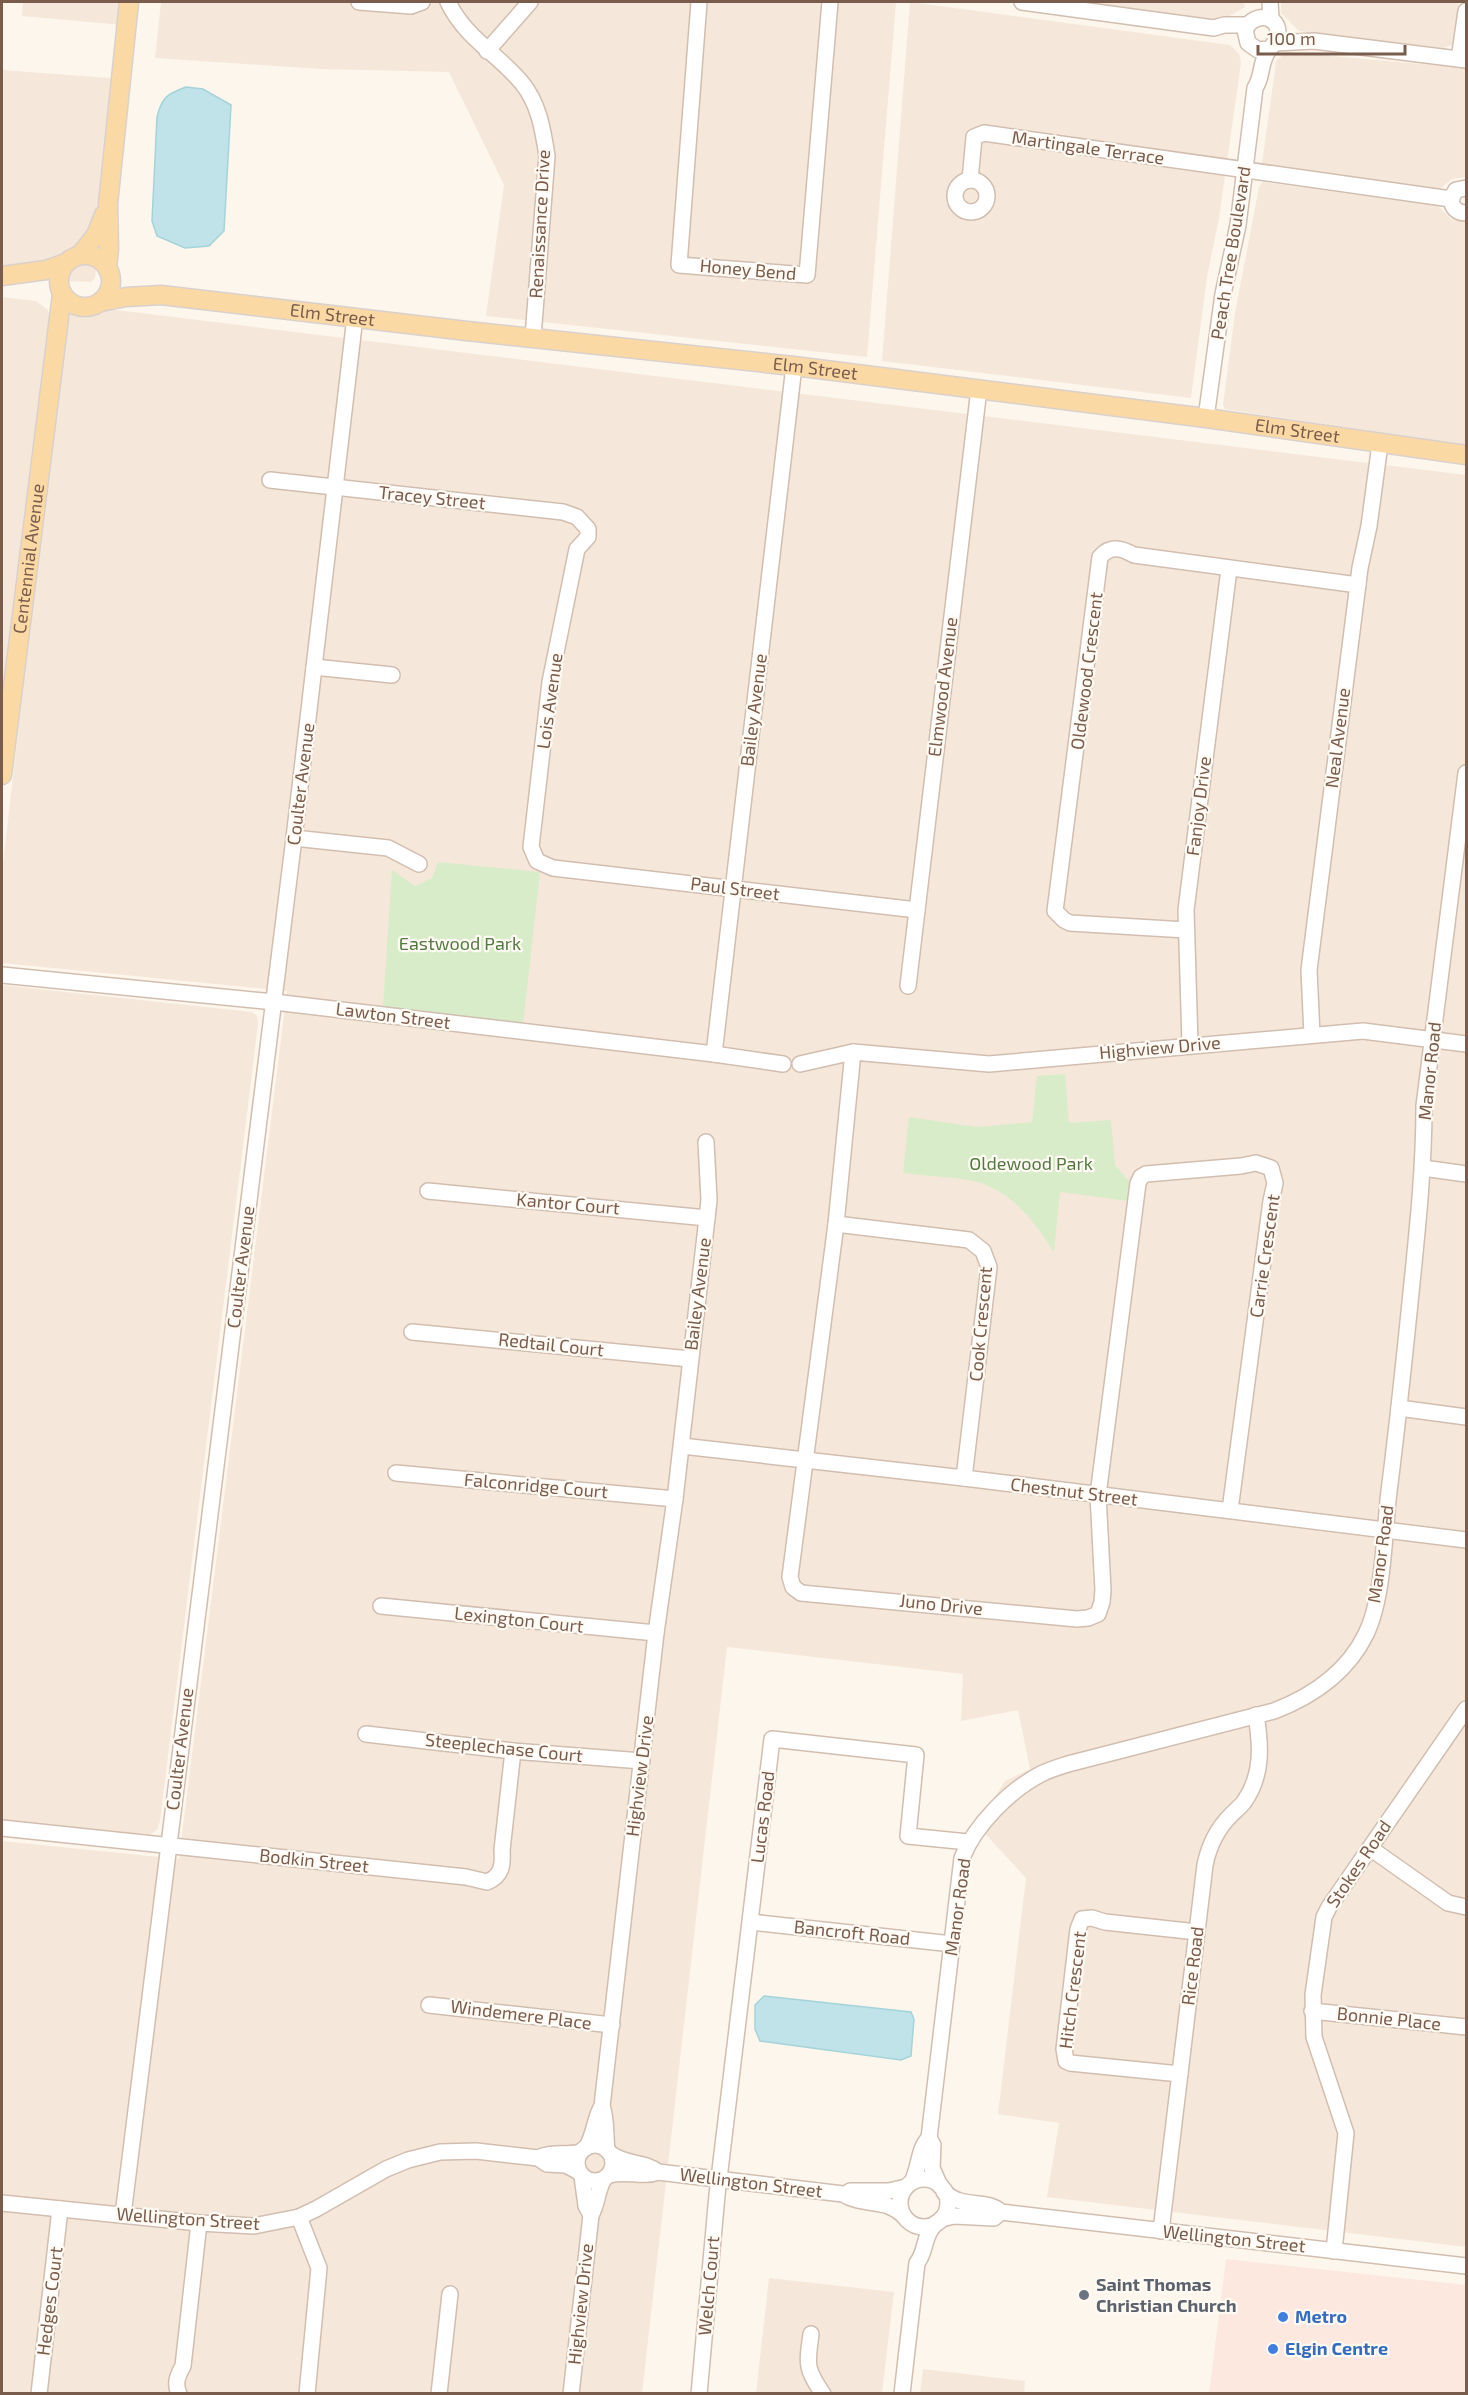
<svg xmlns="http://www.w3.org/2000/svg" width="1468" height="2395" font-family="'Exo 2',sans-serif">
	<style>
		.residential { fill: #f5e8da }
		.commercial { fill: #fde8e0 }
		.green { fill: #d8ecc9 }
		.water { fill: #bfe3e8; stroke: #a5d3da; stroke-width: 1.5 }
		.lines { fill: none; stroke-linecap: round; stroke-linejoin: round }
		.minor-casing { stroke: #d1beb0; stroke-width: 18 }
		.major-casing { stroke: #dad1cd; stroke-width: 21 }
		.minor { stroke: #fff; stroke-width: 15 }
		.major { stroke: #fbd9a5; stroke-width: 18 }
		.worship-dot { fill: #6b7280; stroke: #fffaf3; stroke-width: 2 }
		.shop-dot { fill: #3f7fe0; stroke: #fffaf3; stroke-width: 2 }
		.labels { text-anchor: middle; stroke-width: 4.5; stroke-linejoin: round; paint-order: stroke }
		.street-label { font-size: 18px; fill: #7a5c4d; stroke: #fffaf3 }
		.park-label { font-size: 18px; fill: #537a41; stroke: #fffaf3 }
		.worship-label { font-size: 18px; font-weight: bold; fill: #5b616d; stroke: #fffaf3; text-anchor: start }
		.shop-label { font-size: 18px; font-weight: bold; fill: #366cbe; stroke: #fffaf3; text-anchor: start }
	</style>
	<rect width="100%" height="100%" fill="#fdf6ec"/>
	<g class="residential">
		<path d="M 23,2 L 124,2 L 122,25 L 22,16 Z"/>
		<path d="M 161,2 L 896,2 L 867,357 L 486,316 L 504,185 L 449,72 L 321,69 L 155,58 Z"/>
		<path d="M 910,2 L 1230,45 L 1239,54 L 1241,63 L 1219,218 L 1207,277 L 1191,398 L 882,361 Z"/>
		<path d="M 1081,2 L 1244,2 L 1245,7 L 1223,20 Z"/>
		<path d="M 1281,2 L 1459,2 L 1452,45 L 1443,48 L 1299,31 L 1281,13 Z"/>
		<path d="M 1286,52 L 1466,68 L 1466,177 L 1452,179 L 1440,189 L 1266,165 L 1262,163 L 1275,70 L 1276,61 Z"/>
		<path d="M 2,70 L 109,78 L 117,85 L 95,278 L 91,282 L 2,278 Z"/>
		<path d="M 1263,182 L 1438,206 L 1451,219 L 1466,222 L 1466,447 L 1225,409 L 1223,405 L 1235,313 L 1259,187 Z"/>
		<path d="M 2,297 L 36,301 L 48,310 L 52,324 L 2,733 Z"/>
		<path d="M 75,305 L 1466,475 L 1466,2247 L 1047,2197 L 1059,2123 L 998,2114 L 1026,1878 L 977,1825 L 1005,1781 L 1030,1769 L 1018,1710 L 961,1721 L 963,1674 L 727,1647 L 642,2393 L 2,2393 L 2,1841 L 179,1859 L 287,991 L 2,963 L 2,872 L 63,342 L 66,325 Z"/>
		<path d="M 2,985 L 252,1012 L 257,1016 L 258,1024 L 160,1821 L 157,1830 L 148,1836 L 2,1822 Z"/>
		<path d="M 769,2278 L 894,2292 L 882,2393 L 756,2394 Z"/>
		<path d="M 923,2369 L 1025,2381 L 1024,2393 L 920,2393 Z"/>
	</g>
	<path class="commercial" d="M 1226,2259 L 1466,2285 L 1466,2393 L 1209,2393 Z"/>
	<g class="green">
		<path d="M 438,862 L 540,872 L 523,1025 L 383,1006 L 392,870 L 415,886 L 432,878 Z"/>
		<path d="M 1065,1074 L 1069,1123 L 1111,1120 L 1115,1165 L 1129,1181 L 1128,1201 L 1060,1192 L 1054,1252 C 1035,1223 1015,1195 981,1183 C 963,1177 923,1176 903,1173 L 909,1117 L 977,1127 L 1032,1122 L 1037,1076 Z"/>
	</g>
	<g class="water">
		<path d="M 186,87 L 203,89 L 231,105 L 224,231 L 209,246 L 185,248 L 157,236 L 152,221 L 157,117 C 162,97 167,94 186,87 Z"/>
		<path d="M 764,1996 L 911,2012 L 914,2019 L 911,2056 L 901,2060 L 760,2041 L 755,2029 L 755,2005 Z"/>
	</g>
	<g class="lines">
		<defs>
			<g id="minor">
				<path d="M 359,2 L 411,6 L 422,2"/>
				<path d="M 448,2 C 466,39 497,53 522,83 C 539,104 543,130 547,156 L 533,337"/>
				<path d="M 699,2 L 679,265 L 807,275 L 830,2"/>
				<path d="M 1022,2 L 1214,28 L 1224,25 L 1247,25"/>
				<path d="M 1270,2 L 1271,20"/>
				<path d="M 1275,43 L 1314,41 L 1466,60"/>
				<path d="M 487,51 L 530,2"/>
				<path d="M 1459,59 L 1466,11"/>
				<circle cx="971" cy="196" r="16"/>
				<path d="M 970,180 L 974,137 L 984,133 L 1451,199"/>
				<path d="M 1466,188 L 1456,190 L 1451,199 C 1452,208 1457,213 1466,213"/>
				<path d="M 1206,418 L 1223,294 L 1238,225 L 1255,88 C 1262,78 1260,68 1265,57 C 1268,47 1279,43 1278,32 C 1277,12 1251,14 1245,30 L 1248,43 L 1258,50 L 1269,49"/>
				<path d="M 270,480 L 563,512 L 577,517 L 588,529 L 588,537 L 577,549 L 550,682 L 531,847 L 537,861 L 553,868 L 917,910"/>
				<path d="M 314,667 L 392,675"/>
				<path d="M 294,838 L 388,848 L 419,864"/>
				<path d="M 1186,930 L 1070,923 L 1064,920 L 1055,911 L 1100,557 C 1111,545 1121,548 1134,555 L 1358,585"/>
				<path d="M 2,975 L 274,1002 L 714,1054 L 783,1064"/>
				<path d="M 908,986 L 979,389"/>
				<path d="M 1312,1035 L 1309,970 L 1360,568 L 1369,526 L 1380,444"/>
				<path d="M 1190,1044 L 1186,910 L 1229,569"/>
				<path d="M 714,1054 L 794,366"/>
				<path d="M 800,1064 L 853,1052"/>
				<path d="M 1423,1168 L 1466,1174"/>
				<path d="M 428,1191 L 707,1218"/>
				<path d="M 836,1224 L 969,1240 L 983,1251 L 989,1267 L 964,1478"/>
				<path d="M 412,1332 L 690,1359"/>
				<path d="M 1399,1408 L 1466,1417"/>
				<path d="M 682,1446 L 964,1478 L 1466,1540"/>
				<path d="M 396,1473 L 675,1499"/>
				<path d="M 1230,1510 L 1271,1201 L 1275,1183 L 1271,1168 L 1256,1163 L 1241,1166 L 1146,1174 L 1141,1177 L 1138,1183 L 1098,1495 L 1103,1590 L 1102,1602 L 1098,1614 L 1088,1618 L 1077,1619 L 801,1593 L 793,1587 L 790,1577 L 836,1224 L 853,1052 L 989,1064 L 1363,1031 L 1466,1044"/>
				<path d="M 381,1606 L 656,1633"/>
				<path d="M 366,1734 L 513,1751 L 642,1761"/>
				<path d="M 2,1828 L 466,1877 L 487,1882 C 502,1876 503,1865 502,1850 L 513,1751"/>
				<path d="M 1370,1848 L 1448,1903 L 1466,1907"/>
				<path d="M 751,1922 L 952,1944"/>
				<path d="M 429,2005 L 612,2025"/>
				<path d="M 1312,2011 L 1466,2027"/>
				<path d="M 1180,2074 L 1070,2063 L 1066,2061 L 1064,2049 L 1078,1929 L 1082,1919 L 1092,1918 L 1105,1922 L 1197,1932"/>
				<path d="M 602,2106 C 607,2120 605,2134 607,2150"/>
				<path d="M 929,2138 L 933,2145 L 932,2168 L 940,2186"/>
				<circle cx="595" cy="2163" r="18"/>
				<path d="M 586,2148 C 595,2134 594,2119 602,2106 L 656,1633 L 675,1499 L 707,1218 L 709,1200 L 706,1142"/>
				<path d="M 611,2154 C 626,2165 644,2161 658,2172"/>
				<path d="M 538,2158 C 552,2151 566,2156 581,2152"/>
				<path d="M 609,2175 C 626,2170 642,2178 658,2172 L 843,2194 C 864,2207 883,2197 903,2215"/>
				<path d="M 582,2176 L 586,2206 L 591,2215"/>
				<circle cx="924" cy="2203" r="24"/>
				<path d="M 912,2182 C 920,2166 918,2149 929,2138 L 962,1858 C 975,1825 1010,1790 1041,1774 C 1049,1770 1059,1767 1068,1764 L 1274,1711 C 1313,1696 1347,1673 1366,1634 C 1384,1597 1384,1533 1389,1491 C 1398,1422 1405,1352 1412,1283 C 1418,1224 1424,1165 1424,1106 L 1466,773"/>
				<path d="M 850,2191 L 889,2191 L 906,2187"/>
				<path d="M 944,2192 C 964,2210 986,2198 1001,2212 L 1466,2266"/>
				<path d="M 2,2203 L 199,2223 L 254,2226 L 299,2217 L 316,2209 L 386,2169 L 408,2160 L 440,2152 L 476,2151 L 538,2158 L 547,2164 L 566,2165 L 579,2172"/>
				<path d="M 123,2215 L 294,838 L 355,317"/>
				<path d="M 299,2217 L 319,2268 L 307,2394"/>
				<path d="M 941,2219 L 954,2216 L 994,2218 L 1001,2212"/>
				<path d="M 1161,2231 L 1205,1865 C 1209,1845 1217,1829 1231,1815 C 1235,1811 1240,1807 1244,1802 C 1263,1775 1261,1746 1256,1715"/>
				<path d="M 1334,2251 L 1346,2133 L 1314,2037 L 1313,1995 L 1324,1917 L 1329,1907 L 1466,1709"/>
				<path d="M 811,2334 C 807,2364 805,2368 823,2394"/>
				<path d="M 39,2394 L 60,2209"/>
				<path d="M 179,2394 C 174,2383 178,2375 183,2366 L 199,2223"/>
				<path d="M 439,2394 L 450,2294"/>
				<path d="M 571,2394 L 591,2215 C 598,2203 597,2190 604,2179"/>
				<path d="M 699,2394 L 717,2195 L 772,1739 L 916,1755 L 908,1836 L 968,1842"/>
				<path d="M 902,2394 L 917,2263 C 927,2250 922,2238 936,2223"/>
			</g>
			<g id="major">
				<path d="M 80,255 L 96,235 L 104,215"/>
				<circle cx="85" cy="281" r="26"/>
				<path d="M 107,268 L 109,249 L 108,204 L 129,2"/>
				<path d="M 2,276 L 46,270 L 66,263"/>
				<path id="s1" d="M 100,302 L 126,297 L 161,295 L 467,331 L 794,366 L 1206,418 L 1466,455"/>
				<path id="s2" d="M 2,775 L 62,294"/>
			</g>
		</defs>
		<use href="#minor" class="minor-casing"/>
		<use href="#major" class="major-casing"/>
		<use href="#minor" class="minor"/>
		<use href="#major" class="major"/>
	</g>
	<circle class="worship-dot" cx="1084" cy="2295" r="6"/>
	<g class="shop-dot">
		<circle cx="1283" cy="2317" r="6"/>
		<circle cx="1273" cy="2349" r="6"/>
	</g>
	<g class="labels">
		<g class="street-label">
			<text transform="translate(1088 148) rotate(8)" y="6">Martingale Terrace</text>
			<text transform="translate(540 224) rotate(-87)" y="6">Renaissance Drive</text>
			<text transform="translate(1231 253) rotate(-81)" y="6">Peach Tree Boulevard</text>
			<text transform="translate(748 270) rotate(5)" y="6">Honey Bend</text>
			<text dy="6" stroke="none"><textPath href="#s1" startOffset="234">Elm Street</textPath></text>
			<text dy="6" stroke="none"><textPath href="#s1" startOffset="720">Elm Street</textPath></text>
			<text dy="6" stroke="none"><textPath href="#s1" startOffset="1206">Elm Street</textPath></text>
			<text transform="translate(432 498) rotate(6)" y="6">Tracey Street</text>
			<text dy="6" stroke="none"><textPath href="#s2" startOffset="218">Centennial Avenue</textPath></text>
			<text transform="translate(1087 671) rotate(-83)" y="6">Oldewood Crescent</text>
			<text transform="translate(943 687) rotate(-83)" y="6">Elmwood Avenue</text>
			<text transform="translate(550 701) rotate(-82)" y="6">Lois Avenue</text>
			<text transform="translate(754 710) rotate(-83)" y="6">Bailey Avenue</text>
			<text transform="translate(1338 738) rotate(-83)" y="6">Neal Avenue</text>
			<text transform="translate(301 784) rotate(-83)" y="6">Coulter Avenue</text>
			<text transform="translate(1199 806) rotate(-83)" y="6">Fanjoy Drive</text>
			<text transform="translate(735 889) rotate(7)" y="6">Paul Street</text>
			<text transform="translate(393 1016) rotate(7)" y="6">Lawton Street</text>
			<text transform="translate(1160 1048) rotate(-5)" y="6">Highview Drive</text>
			<text transform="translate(1430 1071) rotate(-84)" y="6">Manor Road</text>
			<text transform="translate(568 1204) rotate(5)" y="6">Kantor Court</text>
			<text transform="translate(1265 1256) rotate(-82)" y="6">Carrie Crescent</text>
			<text transform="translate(241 1267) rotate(-83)" y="6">Coulter Avenue</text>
			<text transform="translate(698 1294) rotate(-83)" y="6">Bailey Avenue</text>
			<text transform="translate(981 1324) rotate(-85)" y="6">Cook Crescent</text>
			<text transform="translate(551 1345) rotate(6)" y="6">Redtail Court</text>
			<text transform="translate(536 1486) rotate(5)" y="6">Falconridge Court</text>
			<text transform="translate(1074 1492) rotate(7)" y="6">Chestnut Street</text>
			<text transform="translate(1381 1554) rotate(-82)" y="6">Manor Road</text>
			<text transform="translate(941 1605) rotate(6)" y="6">Juno Drive</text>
			<text transform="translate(519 1620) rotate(6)" y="6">Lexington Court</text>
			<text transform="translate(504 1748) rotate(6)" y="6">Steeplechase Court</text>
			<text transform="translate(180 1749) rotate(-83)" y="6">Coulter Avenue</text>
			<text transform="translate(640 1776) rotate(-83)" y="6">Highview Drive</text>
			<text transform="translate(763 1817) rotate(-83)" y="6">Lucas Road</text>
			<text transform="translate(314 1861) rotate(6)" y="6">Bodkin Street</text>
			<text transform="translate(1359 1864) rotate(-56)" y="6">Stokes Road</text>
			<text transform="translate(958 1907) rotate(-82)" y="6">Manor Road</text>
			<text transform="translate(852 1933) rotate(6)" y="6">Bancroft Road</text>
			<text transform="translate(1193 1966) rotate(-83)" y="6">Rice Road</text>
			<text transform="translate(1073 1990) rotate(-83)" y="6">Hitch Crescent</text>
			<text transform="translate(521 2015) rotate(7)" y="6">Windemere Place</text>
			<text transform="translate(1389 2019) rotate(6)" y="6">Bonnie Place</text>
			<text transform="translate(751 2183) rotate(7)" y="6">Wellington Street</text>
			<text transform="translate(188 2219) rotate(4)" y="6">Wellington Street</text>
			<text transform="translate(1234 2239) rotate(6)" y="6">Wellington Street</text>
			<text transform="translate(709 2286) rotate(-85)" y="6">Welch Court</text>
			<text transform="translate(50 2301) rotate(-83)" y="6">Hedges Court</text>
			<text transform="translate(581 2304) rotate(-84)" y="6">Highview Drive</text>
		</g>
		<g class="park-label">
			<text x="460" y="950">Eastwood Park</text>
			<text x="1031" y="1170">Oldewood Park</text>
		</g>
		<g class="worship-label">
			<text x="1096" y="2291">Saint Thomas<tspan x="1096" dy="21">Christian Church</tspan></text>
		</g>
		<g class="shop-label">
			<text x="1295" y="2323">Metro</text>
			<text x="1285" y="2355">Elgin Centre</text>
		</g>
	</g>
	<rect width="1468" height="2395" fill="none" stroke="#7a5c4d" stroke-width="6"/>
	<path d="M1258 45v9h147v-9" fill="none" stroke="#7a5c4d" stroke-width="3"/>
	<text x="1267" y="45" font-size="18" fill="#7a5c4d" stroke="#fffaf3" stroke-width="4.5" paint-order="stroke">100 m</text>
</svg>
